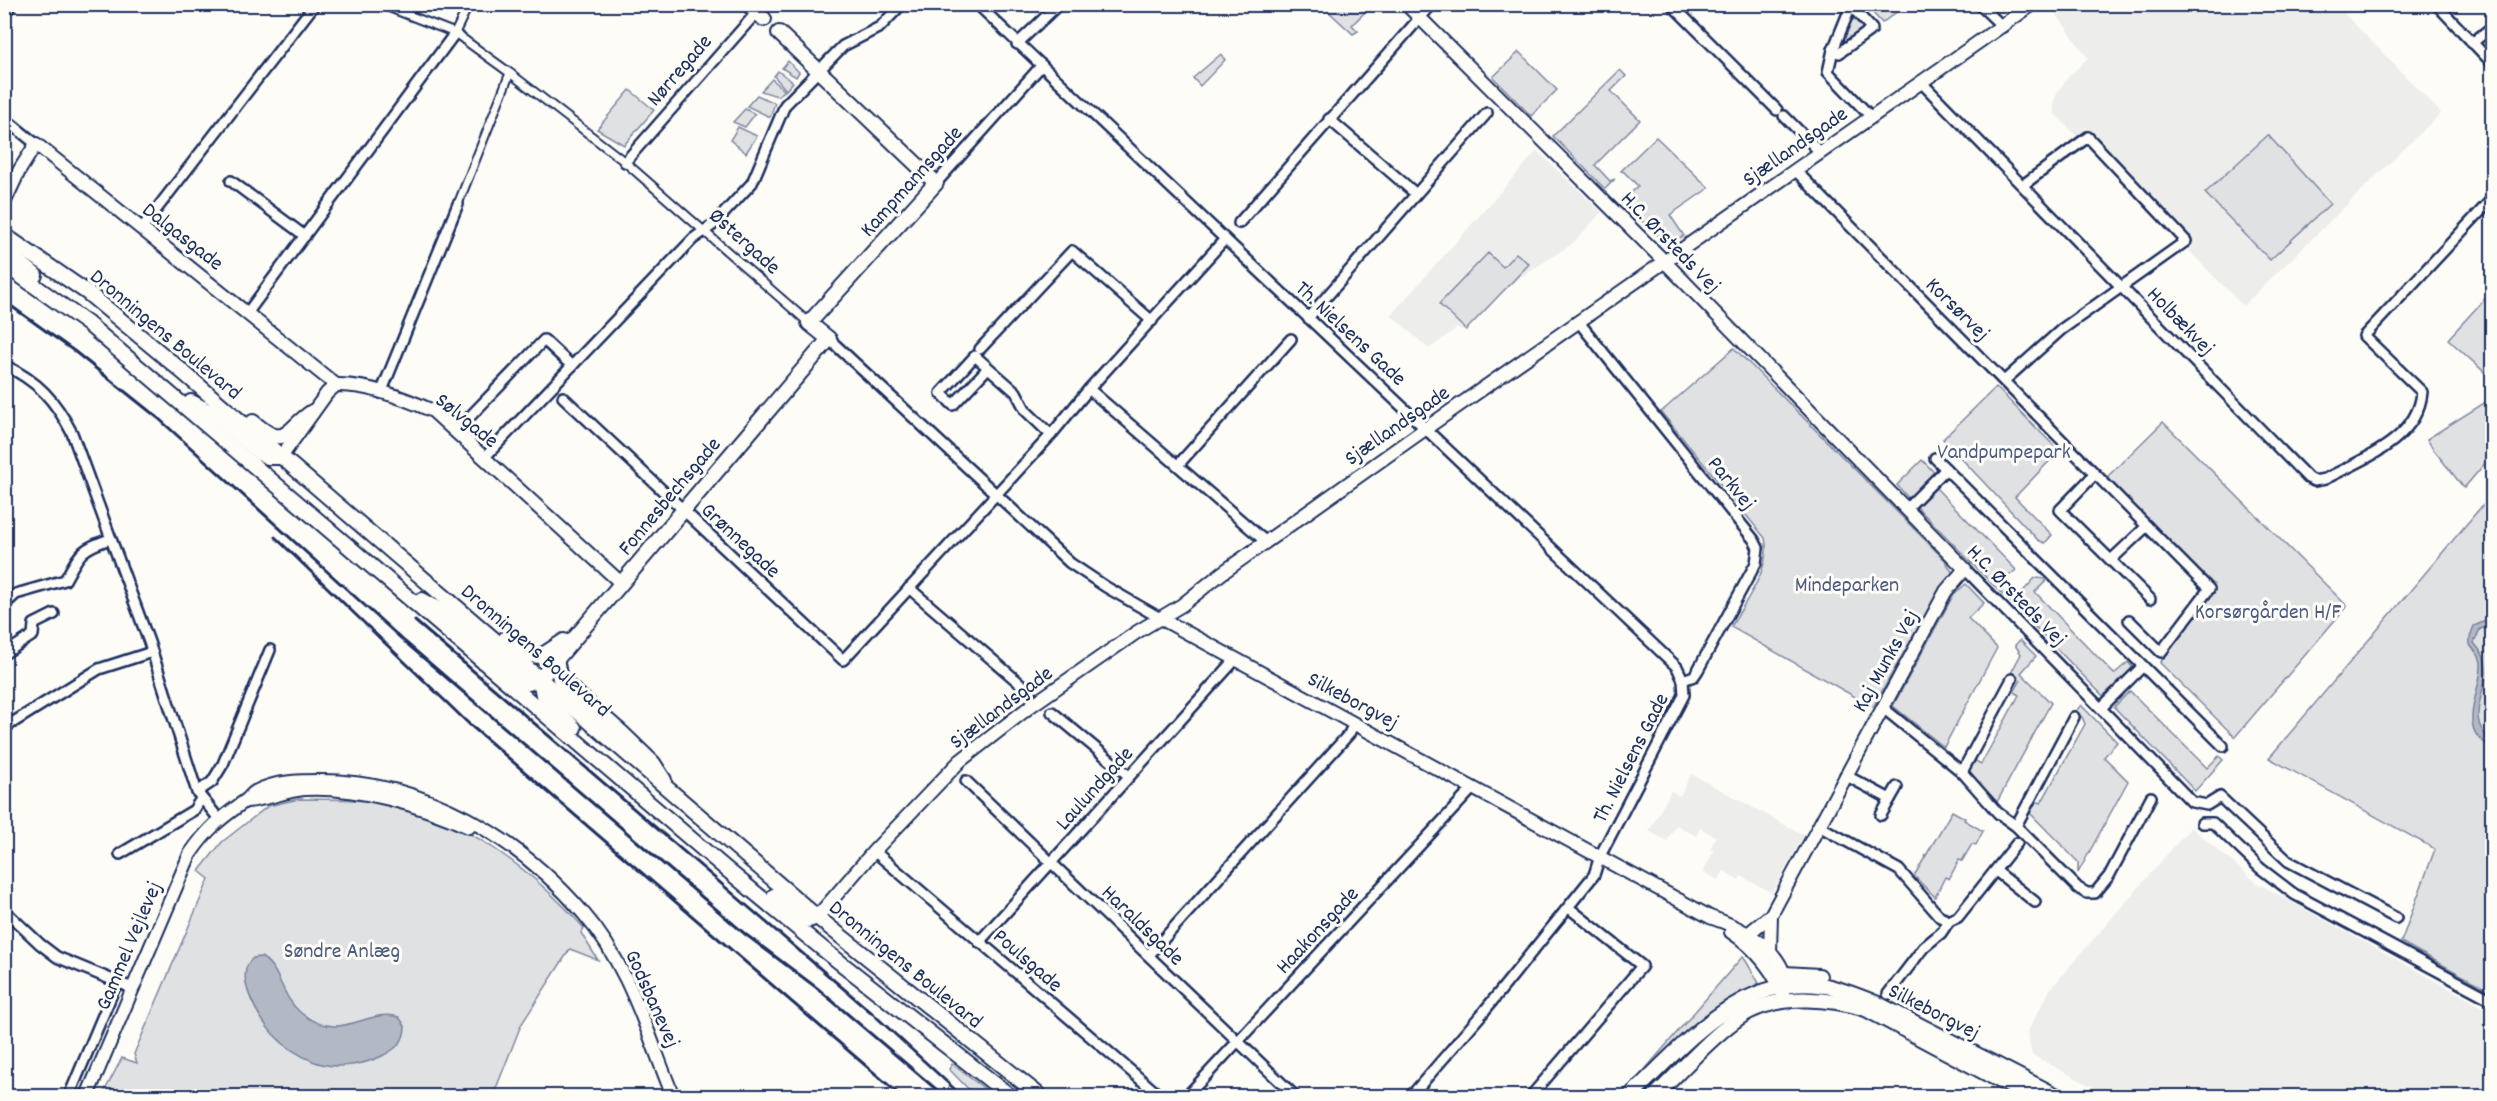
<svg xmlns="http://www.w3.org/2000/svg" width="2497" height="1101" font-family="Dekko,sans-serif">
	<style>
		.built { fill: #edeeec }
		.green { fill: #e0e1e3; stroke: #7e88a0; stroke-width: 1.5 }
		.water { fill: #b3b8c5; stroke: #76819c; stroke-width: 1.5 }
		.lines { fill: none; stroke-linecap: round; stroke-linejoin: round }
		.pedestrian-casing { stroke: #1b2f5e; stroke-width: 11 }
		.minor-casing { stroke: #1b2f5e; stroke-width: 14 }
		.tertiary-casing { stroke: #1b2f5e; stroke-width: 16 }
		.secondary-casing { stroke: #1b2f5e; stroke-width: 18 }
		.pedestrian { stroke: #fdfcf7; stroke-width: 7 }
		.minor { stroke: #fdfcf7; stroke-width: 9 }
		.tertiary { stroke: #fdfcf7; stroke-width: 12 }
		.secondary { stroke: #fdfcf7; stroke-width: 14 }
		.rail { stroke: #1b2f5e; stroke-width: 3 }
		.labels { text-anchor: middle; stroke-width: 6; stroke-linejoin: round; paint-order: stroke }
		.street-label { font-size: 22px; fill: #1b2f5e; stroke: #fdfcf7 }
		.park-label { font-size: 22px; fill: #4c5c7f; stroke: #fdfcf7 }
	</style>
	<rect width="100%" height="100%" fill="#fdfcf7"/>
	<filter id="ink" filterUnits="userSpaceOnUse"><feTurbulence type="fractalNoise" baseFrequency=".0167" numOctaves="2"/><feDisplacementMap in="SourceGraphic" scale="12" xChannelSelector="R" yChannelSelector="G"/><feConvolveMatrix kernelMatrix="1 2 1 2 8 2 1 2 1" color-interpolation-filters="sRGB"/></filter>
	<g filter="url(#ink)">
		<g class="built">
			<path d="M 2057,4 L 2138,5 L 2143,9 L 2149,4 L 2336,5 L 2441,113 L 2243,306 L 2054,113 L 2054,100 L 2059,90 L 2068,77 L 2088,58 L 2052,8 Z"/>
			<path d="M 1537,151 L 1602,212 L 1572,244 L 1519,278 L 1463,330 L 1457,328 L 1429,349 L 1391,315 Z"/>
			<path d="M 1691,774 L 1804,835 L 1772,893 L 1741,876 L 1739,880 L 1724,871 L 1718,880 L 1703,872 L 1714,851 L 1710,849 L 1716,837 L 1700,828 L 1696,836 L 1676,825 L 1667,841 L 1649,831 L 1671,791 L 1680,796 Z"/>
			<path d="M 2191,827 L 2257,883 L 2492,1012 L 2492,1096 L 2110,1096 L 2032,1055 L 2027,1033 L 2051,988 Z"/>
		</g>
		<g class="green">
			<path d="M 1883,4 L 1900,5 L 1903,7 L 1882,23 L 1872,12 Z"/>
			<path d="M 1332,5 L 1361,5 L 1367,10 L 1352,25 L 1358,31 L 1353,34 L 1328,11 L 1327,8 Z"/>
			<path d="M 1859,18 L 1866,28 L 1843,45 L 1839,44 L 1848,22 Z"/>
			<path d="M 1519,52 L 1557,90 L 1531,116 L 1493,77 Z"/>
			<path d="M 1221,54 L 1225,60 L 1200,86 L 1193,78 Z"/>
			<path d="M 788,61 L 799,72 L 796,77 L 782,68 Z"/>
			<path d="M 1620,70 L 1626,76 L 1611,91 L 1640,120 L 1595,165 L 1610,181 L 1615,179 L 1605,189 L 1553,136 Z"/>
			<path d="M 778,71 L 793,82 L 786,90 L 774,76 Z"/>
			<path d="M 772,79 L 785,91 L 777,96 L 761,91 Z"/>
			<path d="M 630,90 L 654,110 L 624,145 L 597,129 Z"/>
			<path d="M 757,95 L 775,103 L 770,117 L 747,106 Z"/>
			<path d="M 745,109 L 755,114 L 745,127 L 733,122 Z"/>
			<path d="M 738,127 L 757,136 L 746,153 L 730,140 Z"/>
			<path d="M 2268,135 L 2330,204 L 2270,260 L 2205,193 Z"/>
			<path d="M 1656,137 L 1709,188 L 1670,215 L 1684,236 L 1671,242 L 1663,240 L 1621,202 L 1638,186 L 1624,172 L 1621,171 Z"/>
			<path d="M 1488,253 L 1503,267 L 1516,253 L 1529,264 L 1466,330 L 1439,304 Z"/>
			<path d="M 2492,291 L 2492,379 L 2448,339 Z"/>
			<path d="M 1734,348 L 1945,560 L 1954,575 L 1939,591 L 1873,707 L 1731,627 C 1745,601 1772,568 1765,538 L 1661,412 Z"/>
			<path d="M 1996,387 L 2059,451 L 2015,497 L 2052,535 L 2045,543 L 2038,540 L 1943,439 Z"/>
			<path d="M 2492,398 L 2492,455 L 2464,488 L 2433,449 L 2427,439 Z"/>
			<path d="M 2163,422 L 2347,606 L 2235,737 L 2160,663 L 2214,589 L 2104,480 Z"/>
			<path d="M 1922,460 L 1935,473 L 1909,499 L 1897,485 Z"/>
			<path d="M 1936,488 L 2016,570 L 2003,581 L 2011,590 L 2004,596 L 1917,507 Z"/>
			<path d="M 2492,494 L 2492,992 L 2401,942 L 2435,849 L 2269,758 Z"/>
			<path d="M 2035,578 L 2048,579 L 2035,592 L 2114,674 L 2128,662 L 2133,668 L 2103,696 L 2007,598 L 2013,592 L 2018,597 Z"/>
			<path d="M 1966,584 L 1984,603 L 1968,618 L 1997,648 L 1944,747 L 1893,706 L 1954,594 Z"/>
			<path d="M 2020,640 L 2036,656 L 2021,673 L 2051,703 L 1997,802 L 1968,771 L 1974,760 L 1981,764 L 2019,695 L 2014,692 L 2021,680 L 2011,673 L 2021,654 L 2015,645 Z"/>
			<path d="M 2130,691 L 2207,768 L 2219,756 L 2223,760 L 2195,791 L 2114,707 Z"/>
			<path d="M 2081,705 L 2117,742 L 2104,757 L 2128,781 L 2078,873 L 2078,862 L 2028,811 L 2033,800 L 2041,803 L 2085,724 L 2082,717 L 2075,712 Z"/>
			<path d="M 299,799 C 330,799 359,799 390,804 C 466,818 534,872 584,928 L 581,933 L 598,960 L 570,949 L 521,1025 L 493,1096 L 102,1096 L 122,1058 L 137,1063 L 134,1054 L 209,879 L 199,871 L 222,842 L 268,806 Z"/>
			<path d="M 1952,811 L 1965,818 L 1964,820 L 1983,831 L 1976,845 L 1972,844 L 1962,861 L 1959,860 L 1949,879 L 1945,877 L 1935,897 L 1914,876 Z"/>
			<path d="M 1743,956 L 1759,983 L 1719,1007 L 1622,1096 Z"/>
			<path d="M 952,1064 L 994,1096 L 975,1096 L 949,1069 Z"/>
		</g>
		<g class="water">
			<path d="M 2492,618 L 2492,626 L 2480,629 L 2474,643 C 2477,647 2483,653 2484,658 C 2494,688 2460,715 2492,742 L 2492,749 C 2488,745 2482,741 2478,737 C 2462,718 2483,684 2481,663 C 2479,645 2462,654 2474,626 Z"/>
			<path d="M 261,957 C 281,968 280,996 301,1013 C 342,1045 366,1007 399,1017 L 405,1026 C 405,1042 396,1049 382,1056 C 363,1065 336,1070 315,1062 C 300,1056 284,1046 273,1034 C 259,1018 232,975 253,958 Z"/>
		</g>
		<g class="lines">
			<defs>
				<g id="pedestrian">
					<path d="M 380,4 L 455,33 L 510,73 L 625,162 L 809,323"/>
					<path d="M 455,33 L 469,4"/>
					<path d="M 458,204 L 510,73"/>
				</g>
				<g id="minor">
					<path d="M 977,4 L 1677,667 L 1683,680 L 1684,695 L 1600,856 L 1594,875 L 1481,1015 L 1411,1096"/>
					<path d="M 1671,4 L 1777,110"/>
					<path d="M 1849,4 L 1851,6 L 1833,50 L 1828,72 L 1871,117"/>
					<path d="M 1979,4 L 2003,27"/>
					<path d="M 2436,4 L 2492,63"/>
					<path d="M 4,9 L 9,8"/>
					<path d="M 2472,43 L 2492,27"/>
					<path d="M 1017,44 L 1059,4"/>
					<path d="M 1833,50 L 1839,53 L 1872,29 L 1851,6"/>
					<path d="M 1921,82 L 2308,478 L 2314,481 L 2325,479 C 2361,460 2418,440 2422,392 L 2364,336 L 2492,199"/>
					<path d="M 1784,116 L 1820,152"/>
					<path d="M 4,118 L 36,144"/>
					<path d="M 1329,119 L 1416,194"/>
					<path d="M 625,162 L 757,12"/>
					<path d="M 1795,170 L 2209,589 L 2161,652 L 2129,620"/>
					<path d="M 231,181 L 305,236"/>
					<path d="M 936,183 L 1042,65"/>
					<path d="M 1239,223 L 1432,4"/>
					<path d="M 142,228 L 315,4"/>
					<path d="M 248,312 L 455,33"/>
					<path d="M 1308,318 L 1487,113"/>
					<path d="M 1578,321 L 1754,540 L 1758,548 L 1756,563 L 1698,670 L 1694,676 L 1683,680"/>
					<path d="M 829,339 L 1070,563 L 1106,587 L 1160,618"/>
					<path d="M 980,349 L 1072,251 L 1152,321"/>
					<path d="M 4,365 C 38,381 55,400 72,433 L 149,642 L 197,792 L 219,819"/>
					<path d="M 988,368 L 953,405 L 941,393 L 975,356 L 1016,392 L 1026,411 L 1051,435"/>
					<path d="M 2004,381 L 2062,329 L 2186,241 L 2088,137 L 2023,185"/>
					<path d="M 1089,389 L 1266,542"/>
					<path d="M 381,393 L 458,204"/>
					<path d="M 563,397 L 843,660 L 1051,435 L 1089,389 L 1225,239"/>
					<path d="M 455,432 L 544,340 L 572,366"/>
					<path d="M 484,458 L 693,239 L 714,224 L 752,183 L 785,105 L 843,46 L 880,27 L 902,4"/>
					<path d="M 1935,458 L 2223,746"/>
					<path d="M 1178,465 L 1291,339"/>
					<path d="M 2095,474 L 2060,510 L 2150,599"/>
					<path d="M 1906,509 L 1946,469"/>
					<path d="M 2111,560 L 2147,526"/>
					<path d="M 1965,569 L 2192,802 L 2207,805 L 2220,797 L 2288,861 L 2396,918"/>
					<path d="M 909,588 L 1030,692"/>
					<path d="M 4,605 L 16,594 L 65,580 C 80,553 80,549 110,539"/>
					<path d="M 4,654 L 33,635 L 34,624 L 54,614"/>
					<path d="M 1882,707 L 1962,772 L 1998,813 L 2016,826 L 2078,888 L 2087,893 L 2095,893 L 2109,876 L 2151,797"/>
					<path d="M 2101,708 L 2143,666"/>
					<path d="M 1052,712 L 1129,776"/>
					<path d="M 4,728 L 99,669 L 152,652"/>
					<path d="M 1962,772 L 2012,679"/>
					<path d="M 1845,775 L 1890,799"/>
					<path d="M 966,781 L 1295,1096"/>
					<path d="M 197,792 L 212,782 L 223,764 L 270,650"/>
					<path d="M 1881,815 L 1897,787"/>
					<path d="M 2202,823 L 2213,823 L 2260,868 L 2294,894 L 2492,1000"/>
					<path d="M 1819,826 L 1899,870 L 1940,917 L 1949,921 L 1958,917 L 2017,843"/>
					<path d="M 2016,826 L 2074,717"/>
					<path d="M 874,851 L 1160,1096"/>
					<path d="M 120,854 L 194,810 L 201,799"/>
					<path d="M 1996,871 L 2035,902"/>
					<path d="M 4,910 L 40,944 L 57,957 L 132,988"/>
					<path d="M 979,942 L 1236,659"/>
					<path d="M 1149,955 L 1349,734 L 1354,723"/>
					<path d="M 1888,994 L 1924,947 L 1941,933 L 1949,921"/>
					<path d="M 69,1096 L 117,982"/>
					<path d="M 1187,1096 L 1473,788"/>
					<path d="M 1531,1096 L 1642,966 L 1569,908"/>
				</g>
				<g id="tertiary">
					<path d="M 1406,4 L 1664,261 L 1965,569 L 1946,591 L 1926,628 L 1771,915 L 1748,934"/>
					<path d="M 4,203 L 19,171 L 36,144 L 336,385"/>
					<path d="M 281,457 L 327,393 L 336,385 C 368,384 404,398 433,411 L 621,583"/>
					<path d="M 1160,618 L 1710,917 C 1740,927 1780,947 1786,982"/>
					<path d="M 246,801 C 266,800 284,791 304,789 C 357,786 421,805 469,827"/>
					<path d="M 817,917 L 874,851 L 960,761 L 1032,705 L 1137,632 L 1182,605 L 1222,573 L 1425,429 L 2033,4"/>
					<path d="M 1731,932 C 1756,948 1775,973 1786,1001"/>
					<path d="M 1770,952 L 1771,915"/>
					<path d="M 87,1096 L 190,854 C 208,828 220,819 245,801 C 249,799 251,794 255,792 C 274,781 300,781 321,781 C 425,781 518,837 584,914 C 630,967 647,1033 673,1096"/>
				</g>
				<g id="secondary">
					<path d="M 748,4 L 764,19"/>
					<path d="M 4,235 L 88,293 L 177,367 L 817,917 L 1040,1096"/>
					<path d="M 4,249 L 35,275"/>
					<path d="M 4,264 L 88,324 L 725,868 L 823,949 L 1010,1096"/>
					<path d="M 191,402 L 215,415 L 260,453 L 268,457 L 281,457"/>
					<path d="M 253,422 C 287,451 285,430 312,412"/>
					<path d="M 422,600 L 445,613 L 528,683 L 540,679"/>
					<path d="M 506,638 L 530,655 L 541,656 L 564,641"/>
					<path d="M 556,659 L 560,679 L 622,733 L 653,763 L 664,780"/>
					<path d="M 540,679 L 829,339 L 809,323 L 936,183 L 779,33"/>
					<path d="M 540,679 L 543,695 L 574,728"/>
					<path d="M 774,896 L 809,920 L 817,917"/>
					<path d="M 1785,974 L 1819,976"/>
					<path d="M 1630,1096 C 1685,1045 1741,972 1826,986 C 1844,990 1861,997 1878,1004 L 2057,1096"/>
					<path d="M 1655,1096 C 1679,1073 1720,1027 1748,1012 C 1784,994 1829,998 1866,1009 L 2029,1096"/>
				</g>
			</defs>
			<use href="#pedestrian" class="pedestrian-casing"/>
			<use href="#minor" class="minor-casing"/>
			<use href="#tertiary" class="tertiary-casing"/>
			<use href="#secondary" class="secondary-casing"/>
			<use href="#pedestrian" class="pedestrian"/>
			<use href="#minor" class="minor"/>
			<use href="#tertiary" class="tertiary"/>
			<use href="#secondary" class="secondary"/>
			<g class="rail">
				<path d="M 4,301 L 74,351 L 158,418 L 405,642 L 745,934 L 817,988 L 944,1096"/>
				<path d="M 275,537 L 469,724 L 901,1096"/>
				<path d="M 415,621 L 872,1013 L 962,1096"/>
			</g>
		</g>
	</g>
	<g class="labels">
		<g class="street-label">
			<text transform="translate(678 69) rotate(-49)" y="8">Nørregade</text>
			<text transform="translate(1794 145) rotate(-35)" y="8">Sjællandsgade</text>
			<text transform="translate(910 180) rotate(-48)" y="8">Kampmannsgade</text>
			<text transform="translate(184 235) rotate(38)" y="8">Dalgasgade</text>
			<text transform="translate(746 240) rotate(42)" y="8">Østergade</text>
			<text transform="translate(1672 241) rotate(46)" y="8">H.C. Ørsteds Vej</text>
			<text transform="translate(1959 308) rotate(45)" y="8">Korsørvej</text>
			<text transform="translate(2182 320) rotate(46)" y="8">Holbækvej</text>
			<text transform="translate(1352 332) rotate(43)" y="8">Th. Nielsens Gade</text>
			<text transform="translate(167 333) rotate(40)" y="8">Dronningens Boulevard</text>
			<text transform="translate(468 419) rotate(39)" y="8">Sølvgade</text>
			<text transform="translate(1396 424) rotate(-35)" y="8">Sjællandsgade</text>
			<text transform="translate(1733 482) rotate(51)" y="8">Parkvej</text>
			<text transform="translate(668 495) rotate(-50)" y="8">Fonnesbechsgade</text>
			<text transform="translate(742 539) rotate(43)" y="8">Grønnegade</text>
			<text transform="translate(2018 594) rotate(46)" y="8">H.C. Ørsteds Vej</text>
			<text transform="translate(537 649) rotate(41)" y="8">Dronningens Boulevard</text>
			<text transform="translate(1884 660) rotate(-61)" y="8">Kaj Munks Vej</text>
			<text transform="translate(1354 699) rotate(28)" y="8">Silkeborgvej</text>
			<text transform="translate(1000 706) rotate(-37)" y="8">Sjællandsgade</text>
			<text transform="translate(1629 757) rotate(-63)" y="8">Th. Nielsens Gade</text>
			<text transform="translate(1093 787) rotate(-48)" y="8">Laulundgade</text>
			<text transform="translate(1144 924) rotate(44)" y="8">Haraldsgade</text>
			<text transform="translate(1316 929) rotate(-47)" y="8">Haakonsgade</text>
			<text transform="translate(127 945) rotate(-67)" y="8">Gammel Vejlevej</text>
			<text transform="translate(1029 959) rotate(41)" y="8">Poulsgade</text>
			<text transform="translate(907 963) rotate(39)" y="8">Dronningens Boulevard</text>
			<text transform="translate(654 998) rotate(66)" y="8">Godsbanevej</text>
			<text transform="translate(1935 1010) rotate(27)" y="8">Silkeborgvej</text>
		</g>
		<g class="park-label">
			<text x="2004" y="458">Vandpumpepark</text>
			<text x="1847" y="591">Mindeparken</text>
			<text x="2268" y="618">Korsørgården H/F</text>
			<text x="342" y="957">Søndre Anlæg</text>
		</g>
	</g>
	<rect width="2497" height="1101" fill="none" stroke="#fdfcf7" stroke-width="24"/>
	<rect x="12" y="12" width="2473" height="1077" fill="none" stroke="#1b2f5e" stroke-width="2" filter="url(#ink)"/>
</svg>
